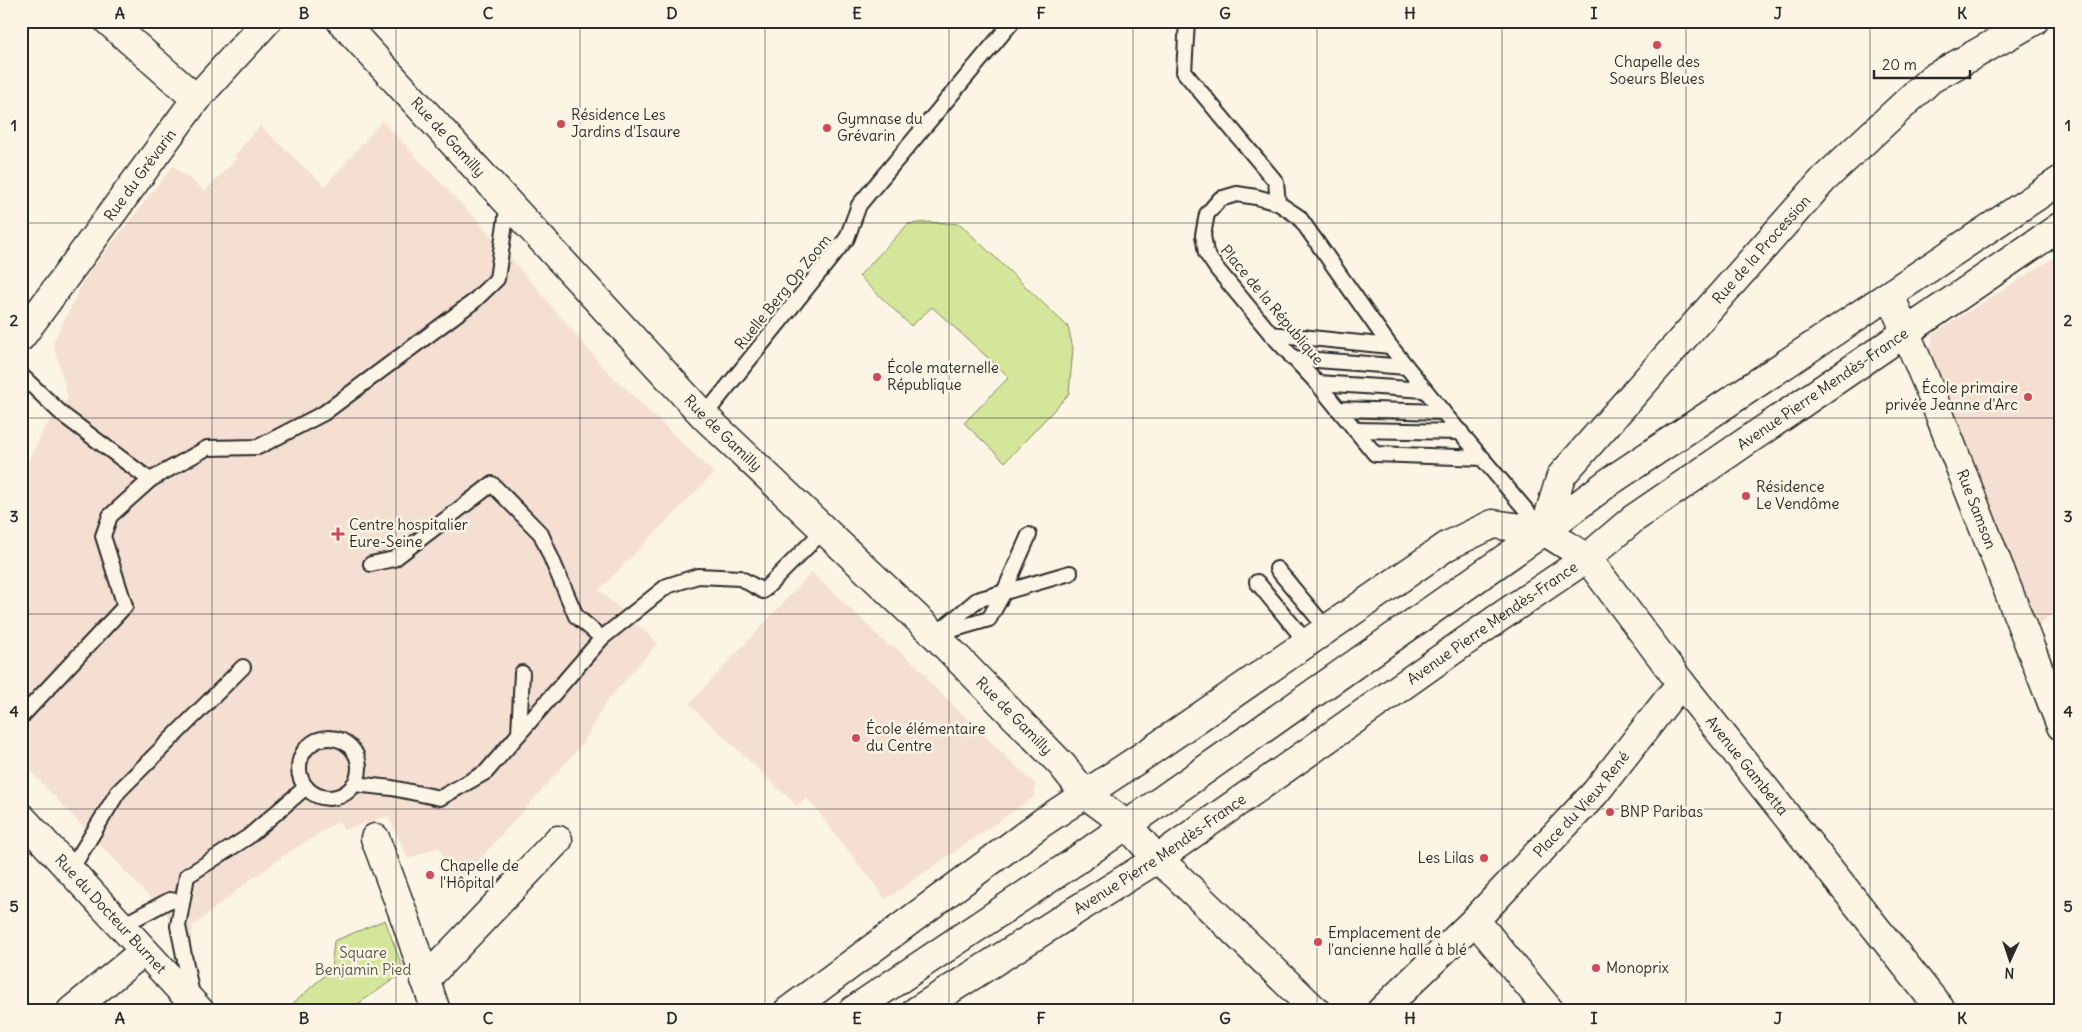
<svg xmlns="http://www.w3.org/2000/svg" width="2082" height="1032" font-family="Delius,sans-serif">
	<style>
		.built { fill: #f5dfd3 }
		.green { fill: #d4e69a; stroke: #808862 }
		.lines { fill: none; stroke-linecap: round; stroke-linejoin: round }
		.lane-casing { stroke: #2b2b2b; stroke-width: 18 }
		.street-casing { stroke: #2b2b2b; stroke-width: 31 }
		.secondary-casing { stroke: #2b2b2b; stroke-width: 31 }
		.lane { stroke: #fcf5e5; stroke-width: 14 }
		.street { stroke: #fcf5e5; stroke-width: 28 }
		.secondary { stroke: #fcf5e5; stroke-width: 28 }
		.grid { fill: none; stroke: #2b2b2b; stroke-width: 1; stroke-opacity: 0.55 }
		.poi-dot { fill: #d1495b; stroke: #fcf5e5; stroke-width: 2 }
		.labels { text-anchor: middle; stroke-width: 5; stroke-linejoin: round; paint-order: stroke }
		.poi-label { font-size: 15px; fill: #2b2b2b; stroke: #fcf5e5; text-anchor: start }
		.street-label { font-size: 15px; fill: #2b2b2b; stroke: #fcf5e5 }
		.park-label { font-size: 15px; fill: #555a47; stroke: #fcf5e5 }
		.neatline { fill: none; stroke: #2b2b2b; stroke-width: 2 }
		.grid-label { font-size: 16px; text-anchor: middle; font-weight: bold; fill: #2b2b2b }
	</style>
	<rect width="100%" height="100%" fill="#fcf5e5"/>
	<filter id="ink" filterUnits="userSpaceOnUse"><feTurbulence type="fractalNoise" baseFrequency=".02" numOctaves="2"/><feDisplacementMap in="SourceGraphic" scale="10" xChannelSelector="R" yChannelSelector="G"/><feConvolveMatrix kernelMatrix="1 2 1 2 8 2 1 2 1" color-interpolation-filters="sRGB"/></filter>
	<g filter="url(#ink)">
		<g class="built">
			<path d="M 382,121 L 495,239 L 602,366 L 714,473 L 599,590 L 658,643 L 604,705 L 584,742 L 565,764 L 455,887 L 439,847 L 408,859 L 388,816 L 344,830 L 339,821 L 285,855 L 241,887 L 193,926 L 191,941 L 21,761 L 21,477 L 43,430 L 68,398 L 53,343 L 86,276 L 173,166 L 205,191 L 236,159 L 234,156 L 260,126 L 325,186 Z"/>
			<path d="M 2061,253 L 2061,606 L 2034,630 L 1929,354 L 1933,334 Z"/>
			<path d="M 812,572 L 890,647 L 893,645 L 928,676 L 926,679 L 1036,785 L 1034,797 L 886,899 L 807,798 L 797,806 L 689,704 Z"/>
		</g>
		<g class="green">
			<path d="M 928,222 L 960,224 L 1068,327 L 1073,348 L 1069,394 L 1005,462 L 964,423 L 1009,377 L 932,307 L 911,326 L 859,276 L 908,224 Z"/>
			<path d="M 385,920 L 404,972 L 348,1011 L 284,1011 L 331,970 L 334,941 Z"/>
		</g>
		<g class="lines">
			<defs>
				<g id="lane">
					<path d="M 1187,21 L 1184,72 L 1276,182 L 1278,203"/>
					<path d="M 1271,334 L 1390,346"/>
					<path d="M 1292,358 L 1406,367"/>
					<path d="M 21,375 L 63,415 L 150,480"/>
					<path d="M 1317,383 L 1425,390"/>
					<path d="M 1338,409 L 1443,412"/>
					<path d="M 704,416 L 847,238 L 859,205 L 1013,21"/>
					<path d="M 1355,430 L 1461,432"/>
					<path d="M 1483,458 L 1375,454 L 1317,383 L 1271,334 L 1217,269 L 1206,253 L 1203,235 L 1207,214 L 1220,199 L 1237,194 L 1256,197 L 1278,203 L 1299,217 L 1390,346 L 1443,412 L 1543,530"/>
					<path d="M 371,564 L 394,559 L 492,484 L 541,534 L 576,616 L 602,638"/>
					<path d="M 1277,569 L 1326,628"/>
					<path d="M 1257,582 L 1307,643"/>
					<path d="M 941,633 L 989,619 L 1004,592 L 1029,535"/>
					<path d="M 935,635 L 977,600 L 1070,573"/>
					<path d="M 21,717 L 125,606 L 103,536 L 110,516 L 150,480 L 207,448 L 258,447 L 324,413 L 473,302 L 497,279 L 508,203"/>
					<path d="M 519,734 L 522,673"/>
					<circle cx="329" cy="768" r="30"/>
					<path d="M 354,784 L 392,788 L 440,798 L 486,772 L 602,638 L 667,586 L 698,576 L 740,578 L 763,591 L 824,530"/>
					<path d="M 70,871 L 118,792 L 243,667"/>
					<path d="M 121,926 L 170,900 L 181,902"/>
					<path d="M 192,995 L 178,926 L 187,876 L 248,837 L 306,787"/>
				</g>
				<g id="street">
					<path d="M 108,21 L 196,99"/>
					<path id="s1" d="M 341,21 L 704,416 L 935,635 L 1062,765 L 1085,794 L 1127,825 L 1157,859 L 1176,875 L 1316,1011"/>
					<path id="s2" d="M 1890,295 L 1931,393 L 2061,726"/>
					<path id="s3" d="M 21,337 L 196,99 L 267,21"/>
					<path id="s4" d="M 1544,531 L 1561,476 L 1824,179 L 1931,79 L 2034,21"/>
					<path d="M 375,838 L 406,921 L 436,1011"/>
					<path d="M 1475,920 L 1550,1011"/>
					<path d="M 425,980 L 558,840"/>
					<path d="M 71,1011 L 144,951"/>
					<path id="s5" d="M 788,1011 L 1043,822 L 1149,752 L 1447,546 L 1493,524 L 1544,531 L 1587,558 L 1681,683 L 1942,1011"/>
					<path id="s6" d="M 916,1011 L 1157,859 L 1497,619 L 1587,558 L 1633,519 L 2061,226"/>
					<path id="s7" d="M 1381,1011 L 1475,920 L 1595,793 L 1681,683"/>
				</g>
				<g id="secondary">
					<path id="s8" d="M 21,817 L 200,1011"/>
					<path d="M 852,1011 L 1074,862 L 1544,531 L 1609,482 L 2061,180"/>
				</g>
			</defs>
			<use href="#lane" class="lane-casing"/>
			<use href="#street" class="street-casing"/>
			<use href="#secondary" class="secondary-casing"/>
			<use href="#lane" class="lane"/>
			<use href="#street" class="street"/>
			<use href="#secondary" class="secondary"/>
		</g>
	</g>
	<path class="grid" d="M 212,21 L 212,1011M 396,21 L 396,1011M 580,21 L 580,1011M 765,21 L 765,1011M 949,21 L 949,1011M 1133,21 L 1133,1011M 1317,21 L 1317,1011M 1502,21 L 1502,1011M 1686,21 L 1686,1011M 1870,21 L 1870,1011M 21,223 L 2061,223M 21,418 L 2061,418M 21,614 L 2061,614M 21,809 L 2061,809"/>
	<g class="poi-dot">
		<circle cx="1657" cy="45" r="5"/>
		<circle cx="561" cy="124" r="5"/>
		<circle cx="827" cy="128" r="5"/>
		<circle cx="877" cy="377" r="5"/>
		<circle cx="2028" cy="397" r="5"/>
		<circle cx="1746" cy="496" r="5"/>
		<path d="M335.5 526.5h5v5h5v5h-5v5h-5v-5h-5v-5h5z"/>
		<circle cx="856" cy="738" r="5"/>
		<circle cx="1610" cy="812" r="5"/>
		<circle cx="1484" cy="858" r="5"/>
		<circle cx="430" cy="875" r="5"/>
		<circle cx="1318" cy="942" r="5"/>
		<circle cx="1596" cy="968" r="5"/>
	</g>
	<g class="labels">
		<g class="poi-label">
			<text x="1657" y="67" text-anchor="middle">Chapelle des<tspan x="1657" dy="17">Soeurs Bleues</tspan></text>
			<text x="571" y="120">Résidence Les<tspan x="571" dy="17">Jardins d'Isaure</tspan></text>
			<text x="837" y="124">Gymnase du<tspan x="837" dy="17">Grévarin</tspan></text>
			<text x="887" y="373">École maternelle<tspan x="887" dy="17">République</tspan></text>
			<text x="2018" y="393" text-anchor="end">École primaire<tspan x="2018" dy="17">privée Jeanne d'Arc</tspan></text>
			<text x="1756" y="492">Résidence<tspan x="1756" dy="17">Le Vendôme</tspan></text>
			<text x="349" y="530">Centre hospitalier<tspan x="349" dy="17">Eure-Seine</tspan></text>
			<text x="866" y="734">École élémentaire<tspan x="866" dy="17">du Centre</tspan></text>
			<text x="1620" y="817">BNP Paribas</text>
			<text x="1474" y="863" text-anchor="end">Les Lilas</text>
			<text x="440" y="871">Chapelle de<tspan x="440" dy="17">l'Hôpital</tspan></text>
			<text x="1328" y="938">Emplacement de<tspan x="1328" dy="17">l'ancienne halle à blé</tspan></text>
			<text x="1606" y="973">Monoprix</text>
		</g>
		<g class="street-label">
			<text dy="5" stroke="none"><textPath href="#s1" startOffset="158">Rue de Gamilly</textPath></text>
			<text dy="5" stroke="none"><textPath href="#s3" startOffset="201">Rue du Grévarin</textPath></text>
			<text dy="5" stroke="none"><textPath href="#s4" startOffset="360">Rue de la Procession</textPath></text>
			<text transform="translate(783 292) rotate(-51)" y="5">Ruelle Berg Op Zoom</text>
			<text transform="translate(1272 305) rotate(50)" y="5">Place de la République</text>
			<text dy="5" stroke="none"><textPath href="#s6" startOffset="1100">Avenue Pierre Mendès-France</textPath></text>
			<text dy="5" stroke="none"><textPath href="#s1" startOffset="562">Rue de Gamilly</textPath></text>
			<text dy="5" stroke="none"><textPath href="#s2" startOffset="231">Rue Samson</textPath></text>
			<text dy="5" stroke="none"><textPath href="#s6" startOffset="695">Avenue Pierre Mendès-France</textPath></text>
			<text dy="5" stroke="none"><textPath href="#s1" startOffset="968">Rue de Gamilly</textPath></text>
			<text dy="5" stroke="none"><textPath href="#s5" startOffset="1222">Avenue Gambetta</textPath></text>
			<text dy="5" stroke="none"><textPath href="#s7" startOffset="288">Place du Vieux René</textPath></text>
			<text dy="5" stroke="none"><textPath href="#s6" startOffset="290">Avenue Pierre Mendès-France</textPath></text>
			<text dy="5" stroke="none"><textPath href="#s8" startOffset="132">Rue du Docteur Burnet</textPath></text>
		</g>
		<g class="park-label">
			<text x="363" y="958">Square<tspan x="363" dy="17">Benjamin Pied</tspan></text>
		</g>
	</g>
	<rect width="2082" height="1032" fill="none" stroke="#fcf5e5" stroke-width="55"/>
	<g transform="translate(2010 960) rotate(183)" stroke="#fcf5e5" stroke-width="4" paint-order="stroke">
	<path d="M0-4L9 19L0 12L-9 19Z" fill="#2b2b2b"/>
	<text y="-8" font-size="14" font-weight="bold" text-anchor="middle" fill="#2b2b2b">N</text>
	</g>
	<path d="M1874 70v8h96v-8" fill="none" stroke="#2b2b2b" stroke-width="2.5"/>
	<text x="1882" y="70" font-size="15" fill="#2b2b2b" stroke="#fcf5e5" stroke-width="4" paint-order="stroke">20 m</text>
	<rect x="28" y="28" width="2026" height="976" class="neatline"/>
	<g class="grid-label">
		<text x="120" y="19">A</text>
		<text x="304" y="19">B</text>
		<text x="488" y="19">C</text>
		<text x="672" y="19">D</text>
		<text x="857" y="19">E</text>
		<text x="1041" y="19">F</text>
		<text x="1225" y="19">G</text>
		<text x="1410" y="19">H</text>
		<text x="1594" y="19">I</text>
		<text x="1778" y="19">J</text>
		<text x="1962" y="19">K</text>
		<text x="14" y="131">1</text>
		<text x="2068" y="131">1</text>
		<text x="14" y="326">2</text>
		<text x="2068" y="326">2</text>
		<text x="14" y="522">3</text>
		<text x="2068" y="522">3</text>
		<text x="14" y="717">4</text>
		<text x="2068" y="717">4</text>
		<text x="14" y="912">5</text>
		<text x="2068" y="912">5</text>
		<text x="120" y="1024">A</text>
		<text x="304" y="1024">B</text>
		<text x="488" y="1024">C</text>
		<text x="672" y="1024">D</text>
		<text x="857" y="1024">E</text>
		<text x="1041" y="1024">F</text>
		<text x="1225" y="1024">G</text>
		<text x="1410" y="1024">H</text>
		<text x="1594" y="1024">I</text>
		<text x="1778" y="1024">J</text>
		<text x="1962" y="1024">K</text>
	</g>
</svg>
